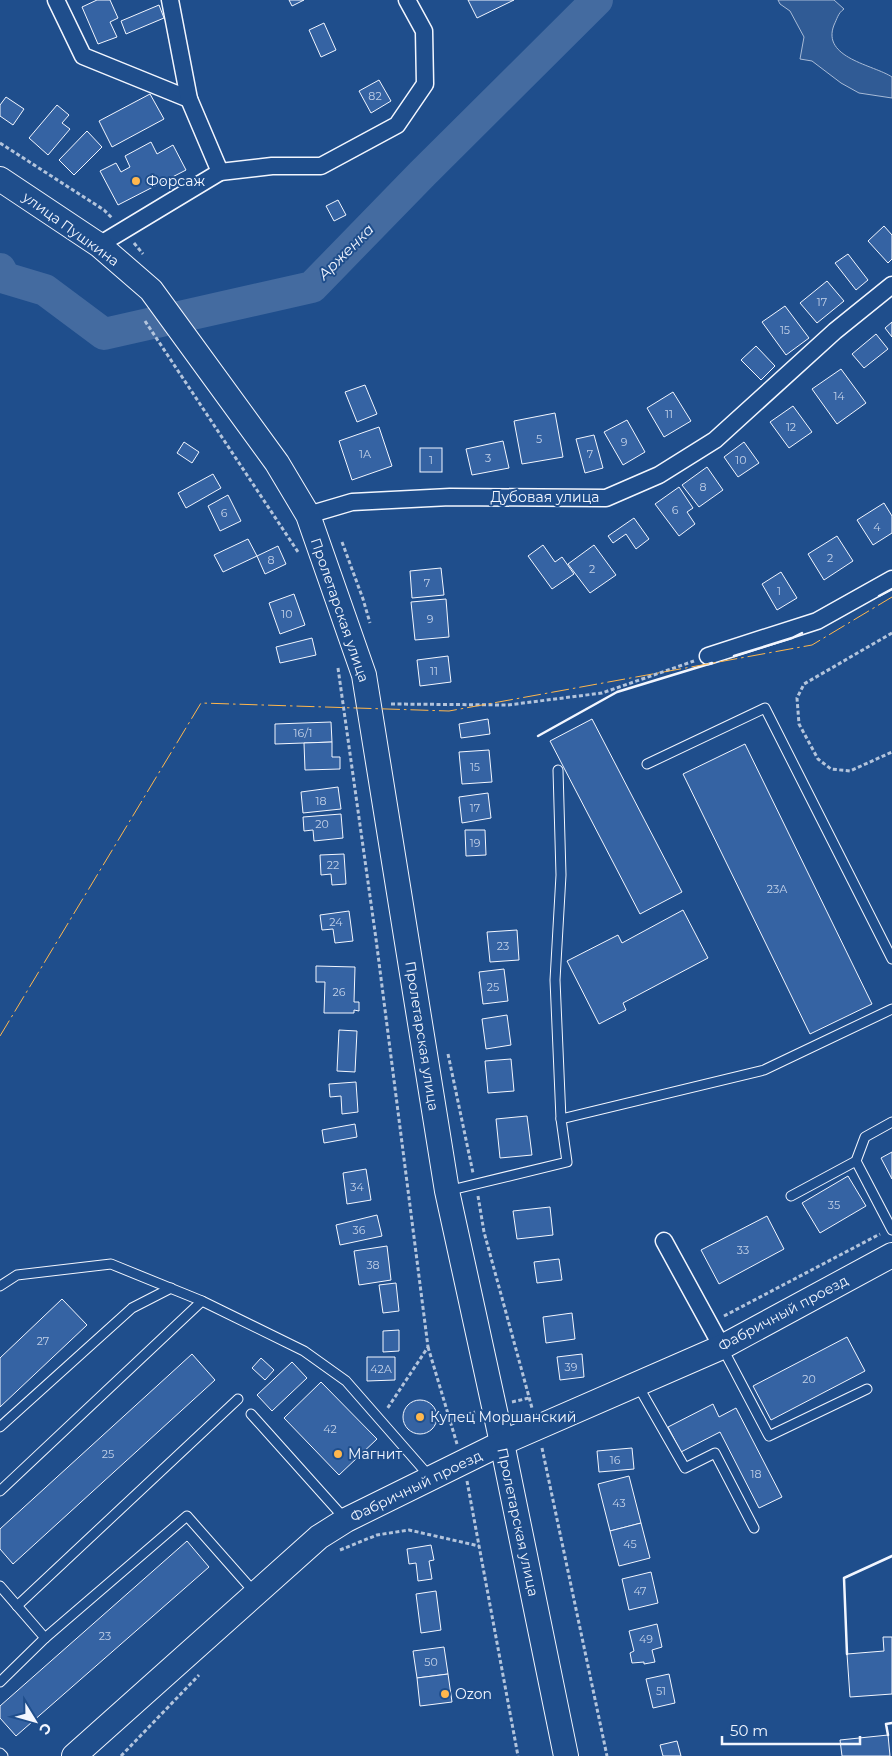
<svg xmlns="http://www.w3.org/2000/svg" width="892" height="1756" font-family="Montserrat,sans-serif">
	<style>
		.green { fill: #305b95; stroke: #a8bbd7 }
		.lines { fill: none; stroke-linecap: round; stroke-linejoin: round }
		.river { stroke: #446ba0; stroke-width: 32 }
		.building { fill: #3563a3; stroke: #f2f6ff }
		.lane-casing { stroke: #f2f6ff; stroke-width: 11 }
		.street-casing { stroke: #f2f6ff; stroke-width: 19 }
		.secondary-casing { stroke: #f2f6ff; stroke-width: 26 }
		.path { stroke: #b3c4dc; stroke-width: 3; stroke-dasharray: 4 2.5; stroke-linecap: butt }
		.lane { stroke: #1f4e8c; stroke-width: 9 }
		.street { stroke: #1f4e8c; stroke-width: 16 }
		.secondary { stroke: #1f4e8c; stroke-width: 24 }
		.wall { stroke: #f2f6ff; stroke-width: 2.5 }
		.power { stroke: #ffb74d; stroke-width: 1; stroke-dasharray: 18 4 2.5 4; stroke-linecap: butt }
		.poi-dot { fill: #ffb74d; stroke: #1f4e8c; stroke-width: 2 }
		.labels { text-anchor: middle; stroke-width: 4; stroke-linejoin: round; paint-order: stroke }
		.number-label { font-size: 11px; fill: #c3d1e8 }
		.poi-label { font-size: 14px; fill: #f2f6ff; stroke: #1f4e8c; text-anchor: start }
		.street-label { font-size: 14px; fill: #f2f6ff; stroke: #1f4e8c }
		.water-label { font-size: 15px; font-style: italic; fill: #f2f6ff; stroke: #1f4e8c }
	</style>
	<rect width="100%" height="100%" fill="#1f4e8c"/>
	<path class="green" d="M 778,0 L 834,0 L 844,9 C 838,13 837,19 834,25 C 821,58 874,65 892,77 L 892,98 L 859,93 L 841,83 L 812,61 L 800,59 L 804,37 L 790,11 L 780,4 Z"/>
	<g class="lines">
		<path class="river" d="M 0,269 L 5,278 L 45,290 L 104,334 L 312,287 L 422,174 L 597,0"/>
	</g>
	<g class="building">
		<path d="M 97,0 L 110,0 L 118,18 L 110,22 L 117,37 L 98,44 L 82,7 Z"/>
		<path d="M 289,0 L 304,0 L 292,6 Z"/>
		<path d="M 468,0 L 514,0 L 477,18 Z"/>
		<path d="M 159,5 L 164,18 L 126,34 L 121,21 Z"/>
		<path d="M 324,23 L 336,50 L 321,57 L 309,30 Z"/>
		<path d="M 379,80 L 391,101 L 371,113 L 359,91 Z"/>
		<path d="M 150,94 L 164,119 L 112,147 L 99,121 Z"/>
		<path d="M 6,97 L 24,109 L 13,125 L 0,116 L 0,105 Z"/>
		<path d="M 57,105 L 69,115 L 62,123 L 70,129 L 48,155 L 29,138 Z"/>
		<path d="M 87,131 L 102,147 L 74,175 L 59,160 Z"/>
		<path d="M 151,142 L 157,154 L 173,145 L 186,170 L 118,205 L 100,171 L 116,163 L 121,172 L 130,167 L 125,156 Z"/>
		<path d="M 338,200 L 346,215 L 334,221 L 326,206 Z"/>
		<path d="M 884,226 L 892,235 L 892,259 L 888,263 L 868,241 Z"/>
		<path d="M 848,254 L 868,280 L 856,290 L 835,263 Z"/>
		<path d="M 827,281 L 844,301 L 817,323 L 800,303 Z"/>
		<path d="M 785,306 L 809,338 L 786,355 L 762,322 Z"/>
		<path d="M 892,322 L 892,337 L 885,328 Z"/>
		<path d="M 876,334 L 888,349 L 864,368 L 852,354 Z"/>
		<path d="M 756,346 L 775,366 L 761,380 L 741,360 Z"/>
		<path d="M 841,369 L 866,403 L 837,424 L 812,389 Z"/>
		<path d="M 365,385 L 377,414 L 357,422 L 345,392 Z"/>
		<path d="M 673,392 L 691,421 L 664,437 L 647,408 Z"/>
		<path d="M 793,406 L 812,432 L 789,448 L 770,422 Z"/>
		<path d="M 555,413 L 563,457 L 522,464 L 514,421 Z"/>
		<path d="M 627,420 L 645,452 L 623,465 L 604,432 Z"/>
		<path d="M 379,427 L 392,466 L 352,480 L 339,441 Z"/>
		<path d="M 594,435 L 603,468 L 585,473 L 576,439 Z"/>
		<path d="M 503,441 L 509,468 L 472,475 L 466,449 Z"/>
		<path d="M 184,442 L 199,452 L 192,463 L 177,453 Z"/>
		<path d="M 744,442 L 759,463 L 738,477 L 724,457 Z"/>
		<rect x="420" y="448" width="22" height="24"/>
		<path d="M 707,467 L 723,490 L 699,507 L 682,485 Z"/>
		<path d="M 213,474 L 221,488 L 186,508 L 178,493 Z"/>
		<path d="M 679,487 L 693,508 L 687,512 L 695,524 L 679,536 L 655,504 Z"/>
		<path d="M 228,495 L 241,521 L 220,531 L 208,506 Z"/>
		<path d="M 884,503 L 892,516 L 892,533 L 873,545 L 857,520 Z"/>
		<path d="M 634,518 L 649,539 L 636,549 L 626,534 L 613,543 L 608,536 Z"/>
		<path d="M 837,536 L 853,561 L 824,580 L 808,554 Z"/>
		<path d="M 248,539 L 257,556 L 223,572 L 214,555 Z"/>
		<path d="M 543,545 L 555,562 L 562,557 L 574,574 L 552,589 L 528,556 Z"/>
		<path d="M 594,545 L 616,575 L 590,593 L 568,564 Z"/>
		<path d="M 278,546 L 286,564 L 265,574 L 257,556 Z"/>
		<path d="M 441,568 L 444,595 L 412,598 L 410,571 Z"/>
		<path d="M 781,572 L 797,598 L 777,610 L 762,584 Z"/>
		<path d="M 294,594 L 305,625 L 280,634 L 269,603 Z"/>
		<path d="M 446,599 L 449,637 L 415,640 L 411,602 Z"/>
		<path d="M 312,638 L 316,655 L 280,663 L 276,647 Z"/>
		<path d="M 448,656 L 451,682 L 420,686 L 417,660 Z"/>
		<path d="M 488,719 L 490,734 L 461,738 L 459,724 Z"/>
		<path d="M 592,719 L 682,892 L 640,914 L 550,741 Z"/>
		<path d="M 331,722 L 332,742 L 275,744 L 275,724 Z"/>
		<path d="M 332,742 L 332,757 L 340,757 L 340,769 L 305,770 L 304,743 Z"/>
		<path d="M 745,744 L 872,1004 L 810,1034 L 683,774 Z"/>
		<path d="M 489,750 L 492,782 L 462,784 L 459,752 Z"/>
		<path d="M 338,787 L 341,809 L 303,813 L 301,792 Z"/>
		<path d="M 488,793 L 491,818 L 462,823 L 459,797 Z"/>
		<path d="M 341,814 L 343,838 L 314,841 L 313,830 L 304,831 L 303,817 Z"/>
		<path d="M 465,830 L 485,830 L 486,855 L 466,856 Z"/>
		<path d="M 344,854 L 346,884 L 332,885 L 331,874 L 321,875 L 320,855 Z"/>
		<path d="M 683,910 L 708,958 L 623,1003 L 626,1010 L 599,1024 L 567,961 L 618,935 L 622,943 Z"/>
		<path d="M 349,911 L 353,941 L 335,943 L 333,929 L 322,930 L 320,915 Z"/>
		<path d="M 517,930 L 519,960 L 490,962 L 487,932 Z"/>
		<path d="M 316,966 L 355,967 L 354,1002 L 359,1002 L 359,1011 L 354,1010 L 354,1013 L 324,1013 L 325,982 L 316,982 Z"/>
		<path d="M 504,969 L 508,1001 L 483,1004 L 479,972 Z"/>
		<path d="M 507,1015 L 511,1045 L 486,1049 L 482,1019 Z"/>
		<path d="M 339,1030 L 357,1031 L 355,1072 L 337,1071 Z"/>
		<path d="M 511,1059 L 514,1091 L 488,1093 L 485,1061 Z"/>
		<path d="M 356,1082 L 358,1112 L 342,1114 L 341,1096 L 330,1097 L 329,1084 Z"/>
		<path d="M 527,1116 L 532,1155 L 500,1158 L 496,1119 Z"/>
		<path d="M 355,1124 L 357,1137 L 324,1143 L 322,1130 Z"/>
		<path d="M 892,1152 L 892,1179 L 881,1158 Z"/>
		<path d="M 366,1169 L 371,1200 L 347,1204 L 343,1173 Z"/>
		<path d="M 848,1176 L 866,1206 L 820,1233 L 802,1203 Z"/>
		<path d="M 550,1207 L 553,1235 L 517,1239 L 513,1211 Z"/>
		<path d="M 377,1215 L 382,1236 L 340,1245 L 336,1225 Z"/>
		<path d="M 767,1216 L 784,1249 L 719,1284 L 701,1250 Z"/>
		<path d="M 387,1246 L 391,1280 L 359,1285 L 354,1251 Z"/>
		<path d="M 559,1259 L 562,1280 L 537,1283 L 534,1262 Z"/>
		<path d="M 396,1283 L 399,1311 L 383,1313 L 379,1285 Z"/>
		<path d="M 62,1299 L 87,1325 L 0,1407 L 0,1358 Z"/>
		<path d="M 572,1313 L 575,1339 L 546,1343 L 543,1317 Z"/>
		<path d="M 399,1330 L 399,1351 L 383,1352 L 383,1331 Z"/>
		<path d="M 847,1337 L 865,1371 L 771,1420 L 753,1386 Z"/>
		<path d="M 192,1354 L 215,1380 L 13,1564 L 0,1549 L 0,1529 Z"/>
		<path d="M 582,1354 L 584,1377 L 560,1380 L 557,1357 Z"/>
		<path d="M 367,1357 L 395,1357 L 395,1380 L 367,1381 Z"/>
		<path d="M 261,1358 L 274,1370 L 265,1380 L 252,1368 Z"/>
		<path d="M 292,1362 L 307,1378 L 272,1411 L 257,1395 Z"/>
		<path d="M 321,1382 L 377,1439 L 339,1475 L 284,1418 Z"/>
		<circle cx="420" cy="1417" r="17"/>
		<path d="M 713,1404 L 719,1417 L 736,1408 L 782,1497 L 759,1508 L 720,1432 L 681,1452 L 668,1427 Z"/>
		<path d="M 632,1448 L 634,1469 L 599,1472 L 597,1451 Z"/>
		<path d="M 629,1476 L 641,1523 L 610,1531 L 598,1484 Z"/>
		<path d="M 641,1523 L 650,1558 L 619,1566 L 610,1531 Z"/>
		<path d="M 187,1541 L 209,1567 L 16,1736 L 0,1718 L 0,1706 Z"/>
		<path d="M 431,1545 L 434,1560 L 429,1561 L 432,1579 L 418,1581 L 416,1563 L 409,1564 L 407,1549 Z"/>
		<path d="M 651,1572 L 658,1603 L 629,1610 L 622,1579 Z"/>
		<path d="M 436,1591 L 441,1630 L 421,1633 L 416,1594 Z"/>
		<path d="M 657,1624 L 662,1647 L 652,1650 L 655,1662 L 644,1664 L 644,1662 L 632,1663 L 630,1653 L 634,1651 L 629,1631 Z"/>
		<path d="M 883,1637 L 892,1637 L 892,1694 L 850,1697 L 847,1654 L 884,1651 Z"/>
		<path d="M 444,1647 L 448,1674 L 417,1678 L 413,1651 Z"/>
		<path d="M 448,1674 L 452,1702 L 420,1706 L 417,1678 Z"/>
		<path d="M 669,1674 L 675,1703 L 653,1708 L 646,1679 Z"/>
		<path d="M 888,1735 L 890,1756 L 842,1756 L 840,1740 Z"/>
		<path d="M 677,1741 L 681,1756 L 663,1756 L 660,1745 Z"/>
	</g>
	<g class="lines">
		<defs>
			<g id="lane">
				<path d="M 647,764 L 765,708 L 892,959"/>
				<path d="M 558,770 L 561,875 L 555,980 L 561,1119"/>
				<path d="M 856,1161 L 892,1230"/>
				<path d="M 447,1191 L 567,1162 L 561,1119 L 764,1070 L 892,1009"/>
				<path d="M 791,1196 L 856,1161 L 865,1137 L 892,1122"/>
				<path d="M 0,1286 L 17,1275 L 111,1264 L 202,1301 L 304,1351 L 346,1381 L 430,1477"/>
				<path d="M 722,1347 L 769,1436 L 867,1389"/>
				<path d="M 637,1384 L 685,1468 L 715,1453 L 754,1528"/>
				<path d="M 251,1414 L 346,1520"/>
				<path d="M 0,1427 L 132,1308 L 171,1288"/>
				<path d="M 0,1491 L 202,1301"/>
				<path d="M 0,1586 L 45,1638 L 0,1682"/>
				<path d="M 17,1606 L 238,1399"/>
				<path d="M 45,1638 L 187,1516 L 255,1593"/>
				<path d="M 0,1753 L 3,1756"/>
			</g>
			<g id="street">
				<path d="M 56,0 L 83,56 L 189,99"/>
				<path d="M 220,172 L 272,166 L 321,166 L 397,125 L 425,84 L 424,31 L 407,0"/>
				<path d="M 99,245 L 220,172 L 189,99 L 170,0"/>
				<path d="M 308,515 L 352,502 L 450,497 L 606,498 L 659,475 L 715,440 L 835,331 L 892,285"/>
				<path d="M 708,656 L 817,621 L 892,579"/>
				<path d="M 664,1241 L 722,1347"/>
			</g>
			<g id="secondary">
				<path d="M 0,179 L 99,245 L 151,290 L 277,463 L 308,515 L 364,675 L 447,1191 L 502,1443 L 566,1756"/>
				<path d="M 74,1756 L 319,1537 L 346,1520 L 502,1443 L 722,1347 L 892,1255"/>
			</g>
		</defs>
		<use href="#lane" class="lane-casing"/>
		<use href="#street" class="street-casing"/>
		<use href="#secondary" class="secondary-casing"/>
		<g class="path">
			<path d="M 0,143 L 104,210 L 112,218"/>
			<path d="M 134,243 L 143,254"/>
			<path d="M 145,321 L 298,552"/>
			<path d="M 342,542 L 363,599 L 370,623"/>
			<path d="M 892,633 L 804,684 L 797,698 L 799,724 L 818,759 L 831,769 L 850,771 L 892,752"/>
			<path d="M 338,668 L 376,939 L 428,1347 L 387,1409"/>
			<path d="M 391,704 L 508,705 L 602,693 L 694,661"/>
			<path d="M 448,1054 L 473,1173"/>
			<path d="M 478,1196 L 484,1232 L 532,1408"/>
			<path d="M 724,1316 L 880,1234"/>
			<path d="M 428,1347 L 457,1444"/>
			<path d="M 512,1402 L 529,1398"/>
			<path d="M 449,1420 L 475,1412"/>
			<path d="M 542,1448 L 607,1756"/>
			<path d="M 467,1481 L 518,1756"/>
			<path d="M 340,1550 L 377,1535 L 409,1530 L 479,1546"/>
			<path d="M 121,1756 L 199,1675"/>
		</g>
		<use href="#lane" class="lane"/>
		<use href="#street" class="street"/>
		<use href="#secondary" class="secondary"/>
		<g class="wall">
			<path d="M 879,596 L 892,589"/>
			<path d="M 734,656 L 792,638 L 802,633"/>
			<path d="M 538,736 L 617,692 L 712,663"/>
			<path d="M 847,1654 L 844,1578 L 892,1556"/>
			<path d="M 888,1735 L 886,1724 L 892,1723"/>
		</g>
		<path class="power" d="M 0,1036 L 201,703 L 449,711 L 812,645 L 892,597"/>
	</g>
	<g class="poi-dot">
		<circle cx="136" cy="181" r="5"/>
		<circle cx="420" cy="1417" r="5"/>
		<circle cx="338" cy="1454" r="5"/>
		<circle cx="445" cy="1694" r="5"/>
	</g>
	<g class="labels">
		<g class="number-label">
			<text x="375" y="100">82</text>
			<text x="822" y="306">17</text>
			<text x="785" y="334">15</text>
			<text x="839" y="400">14</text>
			<text x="669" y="418">11</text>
			<text x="791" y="431">12</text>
			<text x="539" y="443">5</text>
			<text x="624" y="446">9</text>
			<text x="365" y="458">1А</text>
			<text x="590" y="458">7</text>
			<text x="488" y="462">3</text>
			<text x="431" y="464">1</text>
			<text x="741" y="464">10</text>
			<text x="703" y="491">8</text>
			<text x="675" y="514">6</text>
			<text x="224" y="517">6</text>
			<text x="877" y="531">4</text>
			<text x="830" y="562">2</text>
			<text x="271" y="564">8</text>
			<text x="592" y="573">2</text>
			<text x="427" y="587">7</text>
			<text x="779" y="595">1</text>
			<text x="287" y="618">10</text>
			<text x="430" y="623">9</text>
			<text x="434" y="675">11</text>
			<text x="303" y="737">16/1</text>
			<text x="475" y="771">15</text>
			<text x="321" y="805">18</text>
			<text x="475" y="812">17</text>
			<text x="322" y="828">20</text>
			<text x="475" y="847">19</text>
			<text x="333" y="869">22</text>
			<text x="777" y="893">23А</text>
			<text x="336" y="926">24</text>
			<text x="503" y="950">23</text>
			<text x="493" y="991">25</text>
			<text x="339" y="996">26</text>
			<text x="357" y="1191">34</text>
			<text x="834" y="1209">35</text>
			<text x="359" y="1234">36</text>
			<text x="743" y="1254">33</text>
			<text x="373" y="1269">38</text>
			<text x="43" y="1345">27</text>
			<text x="571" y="1371">39</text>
			<text x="381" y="1373">42А</text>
			<text x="809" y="1383">20</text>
			<text x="330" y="1433">42</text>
			<text x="108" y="1458">25</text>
			<text x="615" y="1464">16</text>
			<text x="756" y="1478">18</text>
			<text x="619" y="1507">43</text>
			<text x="630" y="1548">45</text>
			<text x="640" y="1595">47</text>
			<text x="105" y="1640">23</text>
			<text x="646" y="1643">49</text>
			<text x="431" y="1666">50</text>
			<text x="661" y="1695">51</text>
		</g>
		<g class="poi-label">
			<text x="146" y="186">Форсаж</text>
			<text x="430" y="1422">Купец Моршанский</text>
			<text x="348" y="1459">Магнит</text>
			<text x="455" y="1699">Ozon</text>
		</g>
		<g class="street-label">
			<text transform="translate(71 229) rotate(36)" y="5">улица Пушкина</text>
			<text x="545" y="502">Дубовая улица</text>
			<text transform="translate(340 610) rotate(71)" y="5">Пролетарская улица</text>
			<text transform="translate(422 1036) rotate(81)" y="5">Пролетарская улица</text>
			<text transform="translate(783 1313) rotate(-28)" y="5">Фабричный проезд</text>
			<text transform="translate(416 1486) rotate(-26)" y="5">Фабричный проезд</text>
			<text transform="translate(518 1522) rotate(78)" y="5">Пролетарская улица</text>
		</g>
		<g class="water-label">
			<text transform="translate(346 252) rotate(-45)" y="5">Арженка</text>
		</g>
	</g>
	<g transform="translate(35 1721) rotate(127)" stroke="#1f4e8c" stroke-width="4" paint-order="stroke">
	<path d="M0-4L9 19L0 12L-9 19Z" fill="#f2f6ff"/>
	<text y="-8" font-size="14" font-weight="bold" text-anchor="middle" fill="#f2f6ff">С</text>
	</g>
	<path d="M722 1736v8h138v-8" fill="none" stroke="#f2f6ff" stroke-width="2.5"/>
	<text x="730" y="1736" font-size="15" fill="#f2f6ff" stroke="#1f4e8c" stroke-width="4" paint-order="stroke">50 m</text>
</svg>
